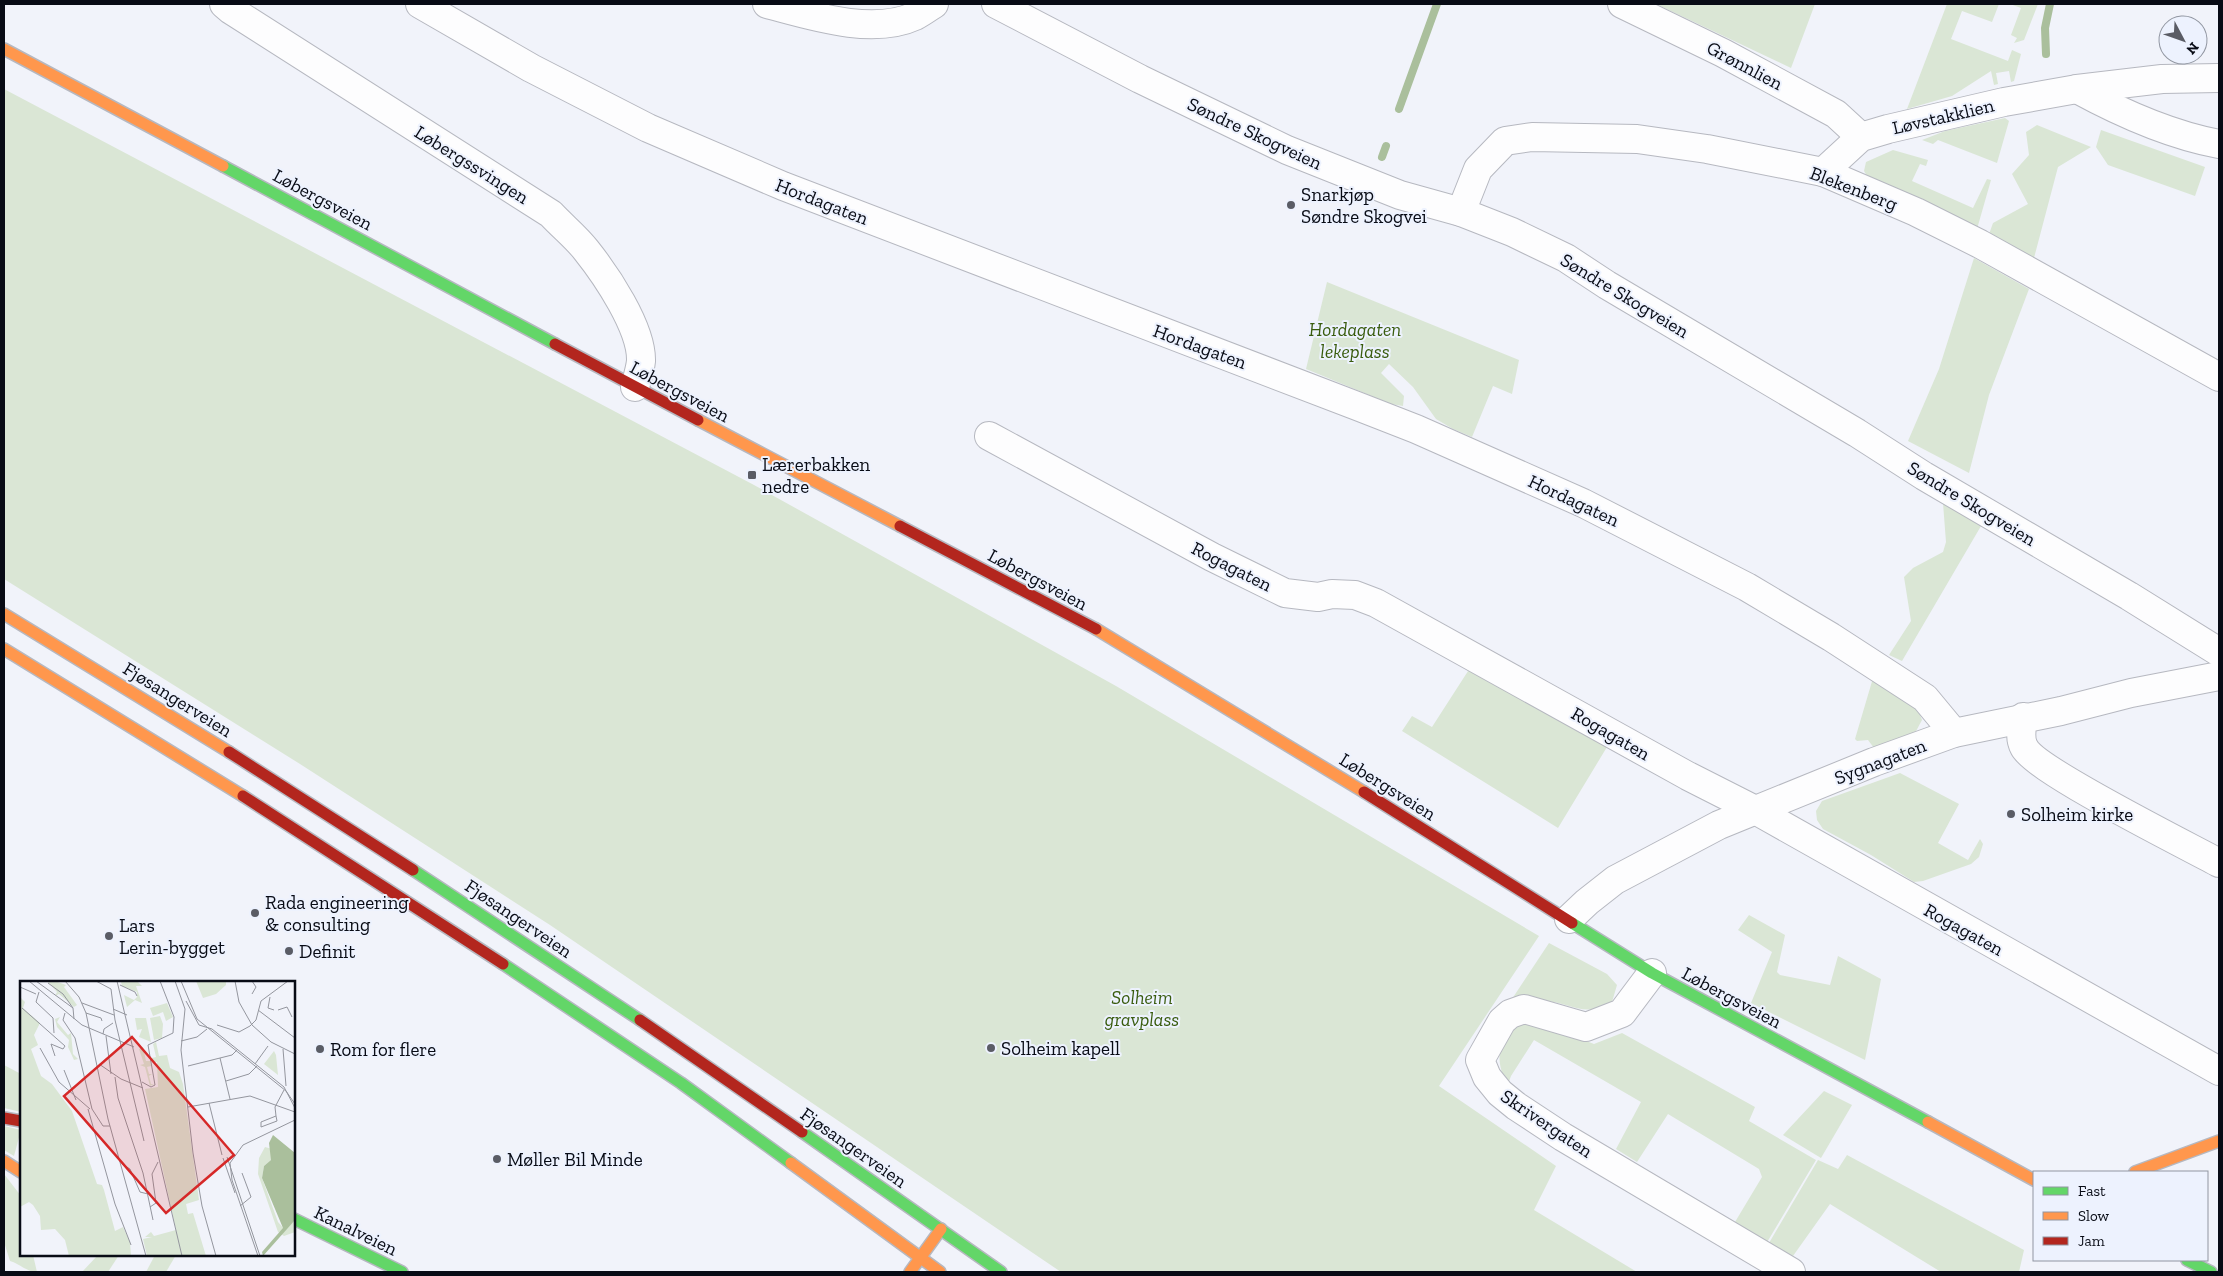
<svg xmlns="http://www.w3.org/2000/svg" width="2223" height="1276" font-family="'Zilla Slab',serif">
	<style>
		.green { fill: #dae6d5 }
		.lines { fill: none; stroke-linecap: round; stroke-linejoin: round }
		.stream { stroke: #aabf9c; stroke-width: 8 }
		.street-casing { stroke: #b6b8c0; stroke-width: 30 }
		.fast-casing { stroke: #b6b8c0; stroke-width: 14 }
		.slow-casing { stroke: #b6b8c0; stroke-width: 14 }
		.jam-casing { stroke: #b6b8c0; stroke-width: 14 }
		.street { stroke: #fdfdfe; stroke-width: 28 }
		.fast { stroke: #63d668; stroke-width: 11 }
		.slow { stroke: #ff974d; stroke-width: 11 }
		.jam { stroke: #b3261e; stroke-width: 11 }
		.poi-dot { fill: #5a5c65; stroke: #edf2fe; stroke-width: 2 }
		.labels { text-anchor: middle; stroke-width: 4; stroke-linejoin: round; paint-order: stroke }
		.street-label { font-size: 19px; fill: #080b15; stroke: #edf2fe }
		.poi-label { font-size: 19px; fill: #080b15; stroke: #edf2fe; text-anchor: start }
		.park-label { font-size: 19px; font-style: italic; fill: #395c0e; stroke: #edf2fe }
		.inset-road { fill: none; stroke: #94969e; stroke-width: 1 }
		.view { fill: #d62828; fill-opacity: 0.15; stroke: #d62828; stroke-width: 2.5 }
		.inset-edge { fill: none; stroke: #080b15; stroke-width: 2.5 }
	</style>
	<rect width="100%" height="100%" fill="#f1f3fa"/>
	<g class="green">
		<path d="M 1656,4 L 1815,4 L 1791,68 Z"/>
		<path d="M 1947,4 L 1999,4 L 1992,22 L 1962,11 L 1951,39 L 2008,61 L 2012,50 L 2021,54 L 2014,81 L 2011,82 L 2009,71 L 1996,73 L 1998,84 L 1994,85 L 1991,71 L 1952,96 L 1907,109 Z"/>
		<path d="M 2010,4 L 2038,4 L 2024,40 L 2014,43 L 2017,38 L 2011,35 L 2021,8 Z"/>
		<path d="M 4,89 L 754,485 L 1116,686 L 1539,936 L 1439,1086 L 1556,1166 L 1534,1210 L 1637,1272 L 1061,1272 L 550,925 L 300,764 L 4,579 Z"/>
		<path d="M 2005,118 L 2009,121 L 1997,163 L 1938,140 L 1933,144 L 1922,140 L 1945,131 Z"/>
		<path d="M 2037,125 L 2091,147 L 2058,167 L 2034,258 L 1988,237 L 1993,223 L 2028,204 L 2012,174 L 2029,155 L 2026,132 Z"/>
		<path d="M 2101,130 L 2205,167 L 2195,196 L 2108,165 L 2096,147 Z"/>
		<path d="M 1893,150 L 1928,160 L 1926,166 L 1920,164 L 1912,181 L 1973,208 L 1987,179 L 1991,180 L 1977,229 L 1870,181 L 1864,171 L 1866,162 Z"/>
		<path d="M 1974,258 L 2029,289 L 1989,395 L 1969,473 L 1908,441 L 1939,369 Z"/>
		<path d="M 1327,282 L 1519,360 L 1512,394 L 1493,386 L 1472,437 L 1453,429 L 1436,419 L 1413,387 L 1389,364 L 1381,373 L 1404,396 L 1403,406 L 1391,404 L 1306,369 Z"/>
		<path d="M 1943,503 L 1981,526 L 1902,661 L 1889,655 L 1911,621 L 1904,577 L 1913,568 L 1943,552 L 1946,542 Z"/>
		<path d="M 1470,668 L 1607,747 L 1558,828 L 1402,731 L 1412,716 L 1432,727 Z"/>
		<path d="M 1873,678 L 1916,704 L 1922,720 L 1915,733 L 1874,748 L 1868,740 L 1857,741 L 1855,739 Z"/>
		<path d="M 1900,773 L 1959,804 L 1938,843 L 1968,860 L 1980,839 L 1983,844 L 1979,857 L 1971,864 L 1923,881 L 1914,882 L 1871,855 L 1823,829 L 1817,820 L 1816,811 L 1822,801 Z"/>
		<path d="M 1749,915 L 1785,935 L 1777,972 L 1780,975 L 1830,985 L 1838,956 L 1881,979 L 1865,1060 L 1751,1003 L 1772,952 L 1738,930 Z"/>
		<path d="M 1549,943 L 1607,974 L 1617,985 L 1612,1002 C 1583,1019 1572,1002 1543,1001 C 1532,1000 1519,1004 1508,1005 Z"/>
		<path d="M 1532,1020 L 1594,1044 L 1622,1033 L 1755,1107 L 1749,1121 L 1816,1160 L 1766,1244 L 1763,1240 L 1735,1222 L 1762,1177 L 1759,1169 L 1668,1114 L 1637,1162 L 1616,1149 L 1641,1102 L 1534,1040 L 1511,1076 L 1507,1087 C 1496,1057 1496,1052 1514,1025 Z"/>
		<path d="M 4,1065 L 21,1074 L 21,1112 L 4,1108 Z"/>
		<path d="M 1824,1091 L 1852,1105 L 1821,1158 L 1783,1135 Z"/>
		<path d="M 4,1126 L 21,1130 L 14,1156 L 4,1150 Z"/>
		<path d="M 1847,1155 L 2024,1250 L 2019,1272 L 1941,1272 L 1830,1204 L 1793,1256 L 1769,1243 L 1818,1160 L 1838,1169 Z"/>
		<path d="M 4,1174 L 21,1196 L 21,1255 L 33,1255 L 37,1272 C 27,1272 20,1264 10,1261 L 4,1242 Z"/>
		<path d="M 98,1255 L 119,1255 L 108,1272 L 82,1272 Z"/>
		<path d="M 155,1255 L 176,1255 L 166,1272 L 146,1272 Z"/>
	</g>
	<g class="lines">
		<g class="stream">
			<path d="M 2046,54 L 2045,28 L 2050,4"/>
			<path d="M 1399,109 L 1437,4"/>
			<path d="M 1382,157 L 1386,146"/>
		</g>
		<defs>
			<g id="street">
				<path d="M 224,4 L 231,10 L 551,214 C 562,226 576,237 586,250 C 606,275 642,328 641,361 C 640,370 637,379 635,387"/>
				<path d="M 420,4 L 531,68 L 648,128 L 783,186 L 1357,406 L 1416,429 L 1583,503 L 1747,587 L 1831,637 L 1925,698 L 1954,733"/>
				<path d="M 767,4 C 809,15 872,36 915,16 C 921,13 928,8 934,4"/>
				<path d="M 996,4 L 1140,79 L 1287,150 L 1400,195 L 1461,212 L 1512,232 L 1566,258 L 1607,285 L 1857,433 L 1924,476 L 2129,596 L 2219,652"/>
				<path d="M 1622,4 L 1723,53 L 1836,114 L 1861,137"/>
				<path d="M 2077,89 C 2121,113 2171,135 2219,144"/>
				<path d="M 1823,172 L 1861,137 L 1888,129 L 2004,102 L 2077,89 L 2162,79 L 2219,78"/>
				<path d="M 1461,212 L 1478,169 L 1505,141 L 1532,137 L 1637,139 L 1707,149 L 1823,172 L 1916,212 L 1980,244 L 2219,377"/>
				<path d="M 989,436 L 1212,557 L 1285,593 L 1318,597 L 1332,594 L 1355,595 L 1376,603 L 1688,776 L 1757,811 L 2219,1071"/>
				<path d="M 2023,717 C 2022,727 2019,738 2024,747 C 2035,770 2188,846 2219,863"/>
				<path d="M 1569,919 L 1587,902 L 1615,880 L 1719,825 L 1874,762 L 1954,733 L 2061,711 L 2131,693 L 2219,676"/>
				<path d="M 1652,973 L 1622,1013 L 1586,1027 L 1524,1009 L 1510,1014 L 1502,1021 L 1480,1060 L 1487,1077 L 1500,1093 L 1516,1106 L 1563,1137 L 1791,1272"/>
			</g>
			<g id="fast">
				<path d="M 223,166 L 555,344"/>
				<path d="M 413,870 L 640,1020"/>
				<path d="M 1572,923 L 1652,973 L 1928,1122"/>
				<path d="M 503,964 L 681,1083 L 791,1163"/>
				<path d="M 802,1132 L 1001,1272"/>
				<path d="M 294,1219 L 402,1272"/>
				<path d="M 2187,1260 L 2211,1272"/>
			</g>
			<g id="slow">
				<path d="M 4,49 L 223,166"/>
				<path d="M 698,420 L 900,526"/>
				<path d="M 4,614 L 229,752"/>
				<path d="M 1096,629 L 1364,792"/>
				<path d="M 4,649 L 243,796"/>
				<path d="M 1928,1122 L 2034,1180"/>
				<path d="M 4,1161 L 21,1172"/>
				<path d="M 791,1163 L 940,1272"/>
				<path d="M 2135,1172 L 2219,1141"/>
				<path d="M 910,1272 L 941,1229"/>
			</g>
			<g id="jam">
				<path d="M 555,344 L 698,420"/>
				<path d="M 900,526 L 1096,629"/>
				<path d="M 229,752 L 413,870"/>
				<path d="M 1364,792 L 1572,923"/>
				<path d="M 243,796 L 503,964"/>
				<path d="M 640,1020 L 802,1132"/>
				<path d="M 4,1118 L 21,1121"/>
			</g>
		</defs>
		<use href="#street" class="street-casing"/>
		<use href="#fast" class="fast-casing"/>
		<use href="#slow" class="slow-casing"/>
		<use href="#jam" class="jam-casing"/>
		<use href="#street" class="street"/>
		<use href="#fast" class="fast"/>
		<use href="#slow" class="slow"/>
		<use href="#jam" class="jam"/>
	</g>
	<g class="poi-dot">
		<circle cx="1291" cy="205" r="5"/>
		<rect x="747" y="470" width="10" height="10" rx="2.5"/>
		<circle cx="2011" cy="814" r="5"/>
		<circle cx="255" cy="913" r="5"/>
		<circle cx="109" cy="936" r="5"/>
		<circle cx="289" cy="951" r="5"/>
		<circle cx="991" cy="1048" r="5"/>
		<circle cx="320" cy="1049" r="5"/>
		<circle cx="497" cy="1159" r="5"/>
	</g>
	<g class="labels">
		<g class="street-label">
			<text transform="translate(1745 65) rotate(28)" y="7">Grønnlien</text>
			<text transform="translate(1943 116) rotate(-13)" y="7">Løvstakklien</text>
			<text transform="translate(1255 133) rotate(25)" y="7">Søndre Skogveien</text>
			<text transform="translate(472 164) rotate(32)" y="7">Løbergssvingen</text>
			<text transform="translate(1854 188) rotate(21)" y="7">Blekenberg</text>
			<text transform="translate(323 199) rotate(28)" y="7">Løbergsveien</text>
			<text transform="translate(822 201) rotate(21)" y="7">Hordagaten</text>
			<text transform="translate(1625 295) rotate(31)" y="7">Søndre Skogveien</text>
			<text transform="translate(1200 346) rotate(20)" y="7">Hordagaten</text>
			<text transform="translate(680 391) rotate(28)" y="7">Løbergsveien</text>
			<text transform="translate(1574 500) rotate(25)" y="7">Hordagaten</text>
			<text transform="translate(1972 503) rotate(31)" y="7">Søndre Skogveien</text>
			<text transform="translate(1232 566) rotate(27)" y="7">Rogagaten</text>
			<text transform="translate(1038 579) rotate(28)" y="7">Løbergsveien</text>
			<text transform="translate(178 699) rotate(32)" y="7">Fjøsangerveien</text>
			<text transform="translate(1611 733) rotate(30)" y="7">Rogagaten</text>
			<text transform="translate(1880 761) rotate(-21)" y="7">Sygnagaten</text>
			<text transform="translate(1388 786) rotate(32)" y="7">Løbergsveien</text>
			<text transform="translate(519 918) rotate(34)" y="7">Fjøsangerveien</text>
			<text transform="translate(1964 929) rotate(29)" y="7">Rogagaten</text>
			<text transform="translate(1732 997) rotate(28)" y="7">Løbergsveien</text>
			<text transform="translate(1547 1123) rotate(34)" y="7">Skrivergaten</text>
			<text transform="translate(854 1147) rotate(35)" y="7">Fjøsangerveien</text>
			<text transform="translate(356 1230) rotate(26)" y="7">Kanalveien</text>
		</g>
		<g class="poi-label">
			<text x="1301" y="201">Snarkjøp<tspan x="1301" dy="22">Søndre Skogvei</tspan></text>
			<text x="762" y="471">Lærerbakken<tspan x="762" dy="22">nedre</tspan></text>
			<text x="2021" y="821">Solheim kirke</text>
			<text x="265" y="909">Rada engineering<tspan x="265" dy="22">&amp; consulting</tspan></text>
			<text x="119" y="932">Lars<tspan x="119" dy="22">Lerin-bygget</tspan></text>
			<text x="299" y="958">Definit</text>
			<text x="1001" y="1055">Solheim kapell</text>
			<text x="330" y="1056">Rom for flere</text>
			<text x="507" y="1166">Møller Bil Minde</text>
		</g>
		<g class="park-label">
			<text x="1355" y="336">Hordagaten<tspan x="1355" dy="22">lekeplass</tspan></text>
			<text x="1142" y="1004">Solheim<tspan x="1142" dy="22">gravplass</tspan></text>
		</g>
	</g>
	<g transform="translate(20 981)">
		<rect width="275" height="275" fill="#f1f3fa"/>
		<path d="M 35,0 L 46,4 L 44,6 L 57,24 L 54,26 L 39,13 L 35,15 L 37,11 L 28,1 ZM 110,0 L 118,1 L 122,5 L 116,5 L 122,22 L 115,19 L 107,26 L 104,14 L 114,19 L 117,16 L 117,11 L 102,5 L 101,1 ZM 176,0 L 206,0 L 206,4 L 196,13 L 183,17 ZM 0,16 L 5,21 L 3,27 L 20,42 L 14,54 L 18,64 L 11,68 L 21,95 L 32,103 L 52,130 L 77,203 L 82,204 L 84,209 L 95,250 L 103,246 L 110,261 L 111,275 L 49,275 L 45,259 L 35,248 L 21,249 L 20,235 L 13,224 L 9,221 L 0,226 ZM 147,22 L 153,36 L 146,40 L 143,31 L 133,35 L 130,27 ZM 140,35 L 143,43 L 142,57 L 134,59 L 130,37 ZM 40,36 L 37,41 L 48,54 L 51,52 L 53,73 L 58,78 L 54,79 L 48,66 L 49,59 L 37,46 L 35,38 ZM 115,37 L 126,37 L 131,61 L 119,56 L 122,48 L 117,49 ZM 136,61 L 139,75 L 147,74 L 150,87 L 159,91 L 163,103 L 179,219 L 166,223 L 168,233 L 173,232 L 186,275 L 127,275 L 123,258 L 132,256 L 125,256 L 131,251 L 134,255 L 156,249 L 125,108 L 138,106 L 137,81 L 133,81 L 132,77 L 136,76 L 133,63 ZM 123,66 L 126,80 L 130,80 L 131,85 L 127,86 L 129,93 L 132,93 L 129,95 L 131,103 L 134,103 L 130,105 L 125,86 L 120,84 L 124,83 L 119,68 ZM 254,70 L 256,74 L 258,94 L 244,83 ZM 245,166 L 252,168 L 251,179 L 244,185 L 242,197 L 258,241 L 265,249 L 275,239 L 275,251 L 264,255 L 258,251 L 238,193 L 239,177 Z" fill="#dae6d5"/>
		<path d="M 253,154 L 275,172 L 275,239 L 243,275 L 242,271 L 263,247 L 242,197 L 244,185 L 251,179 L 249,162 Z" fill="#aabf9c"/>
		<path class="inset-road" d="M 9,0 L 62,44 L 114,66M 16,0 L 53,27 L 54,38M 45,0 L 59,16 L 66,32 L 88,138 L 126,275M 76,0 L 91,8 L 95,39 L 124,160M 97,0 L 162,275M 155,0 L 165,28 L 161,69 L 173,172 L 182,225 L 196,275M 161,0 L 177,38 L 266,110 L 275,123M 215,0 L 219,21 L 232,44 L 251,61 L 275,73M 232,0 L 236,6 L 232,13M 28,2 L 43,13 L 53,27M 100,4 L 115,11 L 117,15M 0,6 L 16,13M 19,11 L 16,21 L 33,37 L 34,52M 250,16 L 248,27 L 254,29M 166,20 L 179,44 L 192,48 L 264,106 L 275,127M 62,22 L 94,34M 2,27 L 45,65 L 43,68 L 31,63 L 35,75M 93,28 L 107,34M 238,29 L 275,57M 258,29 L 267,26 L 272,36M 45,32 L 43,39 L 55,57 L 72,128 L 83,145 L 90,145M 66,32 L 81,37 L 82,40M 197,44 L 219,51 L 230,45 L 236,39 L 241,20 L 268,0M 83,53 L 84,48 L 93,42M 86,55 L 91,93M 161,60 L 177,56 L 187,48M 20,67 L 39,101 L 70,128M 263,68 L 266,105M 200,77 L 210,118M 79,83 L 101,98 L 123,107M 235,83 L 248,65M 168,85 L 212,74 L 217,69M 44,89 L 56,119M 95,96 L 98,117 L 123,192 L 133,239M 206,100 L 229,93 L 237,85M 122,101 L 131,106 L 135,104 L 128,64 L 153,52 L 154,36 L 140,0M 189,122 L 202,174M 168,126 L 230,115 L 275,131M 68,128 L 95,223 L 111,264M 256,135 L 257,140 L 241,146 L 241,141 L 256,135 L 255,126 L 264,109M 207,176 L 240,275M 203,177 L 215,212M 102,183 L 110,188 L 120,211 L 128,213M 220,225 L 231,216 L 222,192M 130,226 L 136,222 L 132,193 L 138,181M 238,275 L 212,199 L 210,182 L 223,164 L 275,139"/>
		<path class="view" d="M 112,56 L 214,174 L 146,232 L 44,115 Z"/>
		<rect width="275" height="275" class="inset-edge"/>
	</g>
	<rect width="2223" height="1276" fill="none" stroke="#080b15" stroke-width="10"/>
	<rect x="2033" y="1171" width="175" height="90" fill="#edf2fe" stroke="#9196a1"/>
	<rect x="2043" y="1187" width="25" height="8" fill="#63d668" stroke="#9196a1"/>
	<text x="2078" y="1196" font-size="15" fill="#080b15">Fast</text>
	<rect x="2043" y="1212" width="25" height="8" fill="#ff974d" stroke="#9196a1"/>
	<text x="2078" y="1221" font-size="15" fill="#080b15">Slow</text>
	<rect x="2043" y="1237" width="25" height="8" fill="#b3261e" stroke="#9196a1"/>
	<text x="2078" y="1246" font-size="15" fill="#080b15">Jam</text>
	<g transform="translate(2183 40) rotate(131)"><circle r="24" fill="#edf2fe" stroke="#9196a1"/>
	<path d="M0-4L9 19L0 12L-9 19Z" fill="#5a5c65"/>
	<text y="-8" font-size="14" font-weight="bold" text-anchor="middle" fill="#080b15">N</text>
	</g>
</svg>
